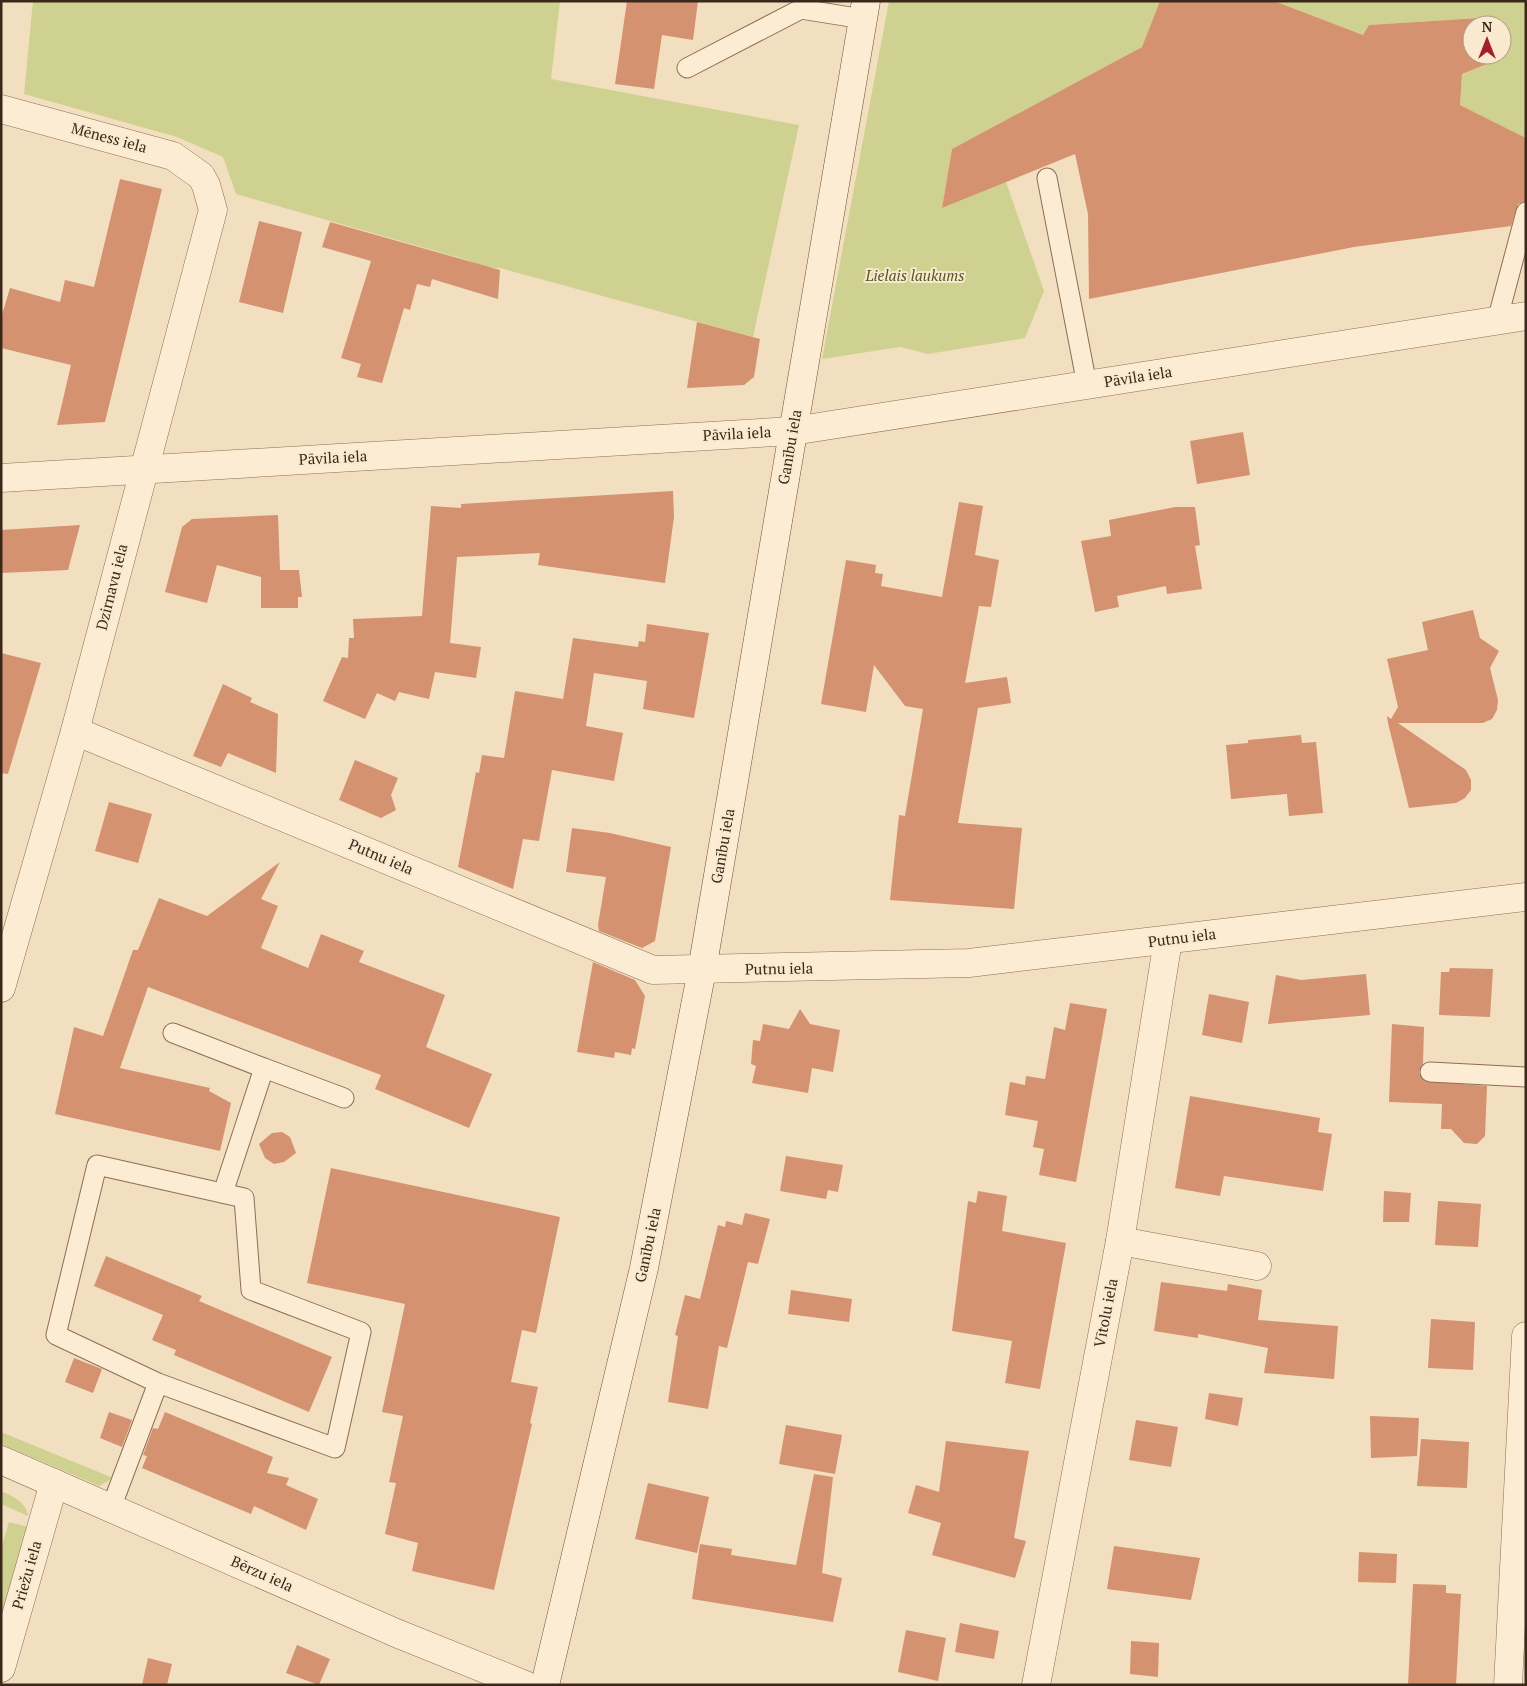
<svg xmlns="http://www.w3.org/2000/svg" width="1527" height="1686" font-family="'PT Serif',serif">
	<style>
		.green { fill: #cfd191 }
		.building { fill: #d49270 }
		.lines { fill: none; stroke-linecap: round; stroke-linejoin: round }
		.lane-casing { stroke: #8d6e55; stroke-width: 21 }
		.street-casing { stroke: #8d6e55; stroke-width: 29 }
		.secondary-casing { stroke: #6e4f38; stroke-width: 29 }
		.lane { stroke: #fcecd3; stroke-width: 19 }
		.street { stroke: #fcecd3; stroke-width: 28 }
		.secondary { stroke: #fcecd3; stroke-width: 28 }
		.labels { text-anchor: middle; stroke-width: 4; stroke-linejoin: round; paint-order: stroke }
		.street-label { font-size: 15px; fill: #3a281b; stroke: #f9e9cf }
		.park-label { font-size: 15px; font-style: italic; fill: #4f5920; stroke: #f9e9cf }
	</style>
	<rect width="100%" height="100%" fill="#f2dfbf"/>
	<g class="green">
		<path d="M 33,1 L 560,1 L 551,79 L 799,125 L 753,337 L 500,268 L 482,267 L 467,260 L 236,194 L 223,157 L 177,137 L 24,94 Z"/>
		<path d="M 889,1 L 1160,1 L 1142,47 L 952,149 L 942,208 L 1006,182 L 1044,291 L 1025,338 L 928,354 L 900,347 L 822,359 Z"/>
		<path d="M 1274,1 L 1526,1 L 1526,138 L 1460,105 L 1462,74 L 1493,61 L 1494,55 L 1502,55 L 1502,25 L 1495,25 L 1495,17 L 1369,25 L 1363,35 Z"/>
		<path d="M 1,1432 L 113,1478 L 99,1486 L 1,1444 Z"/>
		<path d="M 1,1491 C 13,1496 26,1502 28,1516 L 1,1504 Z"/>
		<path d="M 9,1522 L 32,1528 L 1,1634 L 1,1549 Z"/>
	</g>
	<g class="building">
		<path d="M 627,1 L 698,1 L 693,40 L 662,35 L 654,89 L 615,84 Z"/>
		<path d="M 1160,1 L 1274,1 L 1363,35 L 1369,25 L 1495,17 L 1495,25 L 1472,25 L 1472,55 L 1494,55 L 1494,61 L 1462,74 L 1460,105 L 1526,138 L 1526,201 L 1518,204 L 1511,226 L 1354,247 L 1089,299 L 1088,214 L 1075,154 L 942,208 L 952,149 L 1142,47 Z"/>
		<path d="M 120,179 L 162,189 L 105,422 L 57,425 L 71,365 L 1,348 L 1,318 L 10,288 L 60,302 L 65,280 L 94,287 Z"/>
		<path d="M 259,221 L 302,232 L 283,313 L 239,302 Z"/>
		<path d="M 330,222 L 500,270 L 498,299 L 432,279 L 430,287 L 417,284 L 410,310 L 404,308 L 382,383 L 357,377 L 361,364 L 341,358 L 371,261 L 322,247 Z"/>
		<path d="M 697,322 L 760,339 L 754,377 L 744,385 L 687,388 Z"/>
		<path d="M 1243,432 L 1250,475 L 1197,484 L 1190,441 Z"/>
		<path d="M 673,491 L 674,517 L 665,583 L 538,565 L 540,553 L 457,557 L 450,643 L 481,647 L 476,678 L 435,672 L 429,699 L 399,692 L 395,701 L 377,693 L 365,719 L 323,701 L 342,657 L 348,658 L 349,638 L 354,638 L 353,619 L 422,616 L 431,506 L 461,508 L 461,504 Z"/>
		<path d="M 959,502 L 983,506 L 975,555 L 999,560 L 991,607 L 979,606 L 965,683 L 1007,677 L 1011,703 L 978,708 L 958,823 L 1022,828 L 1014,909 L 890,900 L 899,815 L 905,816 L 923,709 L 905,706 L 874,665 L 866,712 L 821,704 L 846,560 L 876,565 L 875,573 L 883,574 L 881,586 L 942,597 Z"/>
		<path d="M 1175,507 L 1195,507 L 1200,545 L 1195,546 L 1202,589 L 1167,594 L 1166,586 L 1117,596 L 1119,607 L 1095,612 L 1081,541 L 1111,536 L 1109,520 Z"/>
		<path d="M 278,515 L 280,570 L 299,570 L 302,597 L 298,597 L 298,608 L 261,608 L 261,577 L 217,565 L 207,603 L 165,592 L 182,527 L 192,519 Z"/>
		<path d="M 80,525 L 68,570 L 1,573 L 1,530 Z"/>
		<path d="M 1473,610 L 1480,638 L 1499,651 L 1490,668 L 1498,700 L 1497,710 L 1492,719 L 1483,723 L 1398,723 L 1466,770 L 1471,780 L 1471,790 L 1465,798 L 1456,803 L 1409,808 L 1388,723 L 1387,716 L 1391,719 L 1398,707 L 1387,659 L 1428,650 L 1422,622 Z"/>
		<path d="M 647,624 L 709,633 L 694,718 L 643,709 L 647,681 L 594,673 L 586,726 L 623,733 L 614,781 L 552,770 L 539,841 L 523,839 L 513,889 L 458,867 L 476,772 L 479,773 L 482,755 L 504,758 L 515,691 L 563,699 L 573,638 L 638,647 L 639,641 L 645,642 Z"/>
		<path d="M 1,653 L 41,663 L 8,774 L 1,773 Z"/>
		<path d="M 223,684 L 252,698 L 250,702 L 278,714 L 276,773 L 228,753 L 221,767 L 193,756 Z"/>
		<path d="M 1301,735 L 1302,743 L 1316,742 L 1323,813 L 1289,816 L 1287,794 L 1231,799 L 1226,745 L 1248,743 L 1248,740 Z"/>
		<path d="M 355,760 L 398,778 L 391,795 L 396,810 L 381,818 L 339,800 Z"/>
		<path d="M 109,802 L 152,814 L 138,863 L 95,851 Z"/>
		<path d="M 572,828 L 610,833 L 671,847 L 655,941 L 642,948 L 599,931 L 598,925 L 606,877 L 566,872 Z"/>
		<path d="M 280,862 L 261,899 L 278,906 L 261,948 L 308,968 L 321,934 L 364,951 L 359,962 L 445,995 L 426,1047 L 492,1074 L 469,1128 L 375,1089 L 381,1075 L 148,987 L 120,1068 L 210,1088 L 209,1091 L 231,1103 L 220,1151 L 55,1114 L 74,1027 L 103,1036 L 133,950 L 138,950 L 159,898 L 207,916 Z"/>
		<path d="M 593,962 L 635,980 L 645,996 L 635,1049 L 632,1048 L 631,1055 L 615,1052 L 614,1058 L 577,1052 Z"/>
		<path d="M 1450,968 L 1493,969 L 1490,1017 L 1439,1015 L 1441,972 L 1449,972 Z"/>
		<path d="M 1366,974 L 1370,1015 L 1268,1024 L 1276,975 L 1301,980 Z"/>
		<path d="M 1209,994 L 1249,1002 L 1242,1043 L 1202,1035 Z"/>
		<path d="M 1070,1003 L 1107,1009 L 1076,1182 L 1039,1175 L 1044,1149 L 1033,1147 L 1038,1121 L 1005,1115 L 1010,1082 L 1025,1085 L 1026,1076 L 1045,1079 L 1054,1027 L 1065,1030 Z"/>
		<path d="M 800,1009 L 810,1024 L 840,1030 L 833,1072 L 812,1068 L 808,1093 L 752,1083 L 756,1066 L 751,1064 L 753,1040 L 760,1041 L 763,1024 L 789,1029 Z"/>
		<path d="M 1392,1024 L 1424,1027 L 1423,1064 L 1419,1072 L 1424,1081 L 1487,1086 L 1485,1136 L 1477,1144 L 1464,1143 L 1451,1129 L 1441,1129 L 1442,1104 L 1389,1102 Z"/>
		<path d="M 1190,1096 L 1320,1118 L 1318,1132 L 1332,1134 L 1323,1191 L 1224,1176 L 1220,1196 L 1175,1188 Z"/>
		<path d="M 282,1132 L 290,1137 L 296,1153 L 284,1162 L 274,1164 L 265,1158 L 259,1144 L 272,1133 Z"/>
		<path d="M 786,1156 L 843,1165 L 838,1192 L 828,1190 L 826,1199 L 780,1191 Z"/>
		<path d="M 331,1168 L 560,1217 L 536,1333 L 522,1330 L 511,1382 L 538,1387 L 530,1423 L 532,1424 L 494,1590 L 412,1571 L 418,1543 L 385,1534 L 396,1483 L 389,1482 L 403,1416 L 382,1412 L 405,1304 L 307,1283 Z"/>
		<path d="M 978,1191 L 1007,1196 L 1002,1231 L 1066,1243 L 1040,1389 L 1005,1383 L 1012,1341 L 952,1331 L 968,1201 L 976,1203 Z"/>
		<path d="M 1384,1191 L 1411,1193 L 1409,1222 L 1383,1222 Z"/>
		<path d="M 1438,1201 L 1481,1204 L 1478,1247 L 1435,1245 Z"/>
		<path d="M 745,1213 L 770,1219 L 758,1264 L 748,1262 L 727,1348 L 719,1346 L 708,1409 L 668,1402 L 678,1336 L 675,1335 L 685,1295 L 700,1299 L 718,1225 L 725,1227 L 726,1221 L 742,1225 Z"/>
		<path d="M 106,1256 L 202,1296 L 199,1301 L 332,1357 L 309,1412 L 174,1355 L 176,1350 L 152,1340 L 163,1315 L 94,1286 Z"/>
		<path d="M 1161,1282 L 1227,1291 L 1228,1284 L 1262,1290 L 1258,1320 L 1338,1326 L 1334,1379 L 1264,1373 L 1268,1348 L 1198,1334 L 1198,1338 L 1154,1331 Z"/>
		<path d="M 791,1290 L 852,1299 L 849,1322 L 788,1314 Z"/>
		<path d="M 1431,1319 L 1475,1322 L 1473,1370 L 1428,1368 Z"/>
		<path d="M 74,1358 L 102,1369 L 93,1393 L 65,1382 Z"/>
		<path d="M 1209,1393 L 1243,1398 L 1238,1426 L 1205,1419 Z"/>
		<path d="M 109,1412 L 132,1420 L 122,1447 L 100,1438 Z"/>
		<path d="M 165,1412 L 273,1457 L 267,1473 L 289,1478 L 286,1485 L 318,1499 L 306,1530 L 254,1506 L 251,1514 L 142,1468 L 147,1456 L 143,1455 L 153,1428 L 158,1429 Z"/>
		<path d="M 1370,1416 L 1419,1418 L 1417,1456 L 1371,1458 Z"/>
		<path d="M 1136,1420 L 1178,1427 L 1171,1467 L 1129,1460 Z"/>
		<path d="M 786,1425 L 842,1435 L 835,1474 L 779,1464 Z"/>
		<path d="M 1421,1439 L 1469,1442 L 1467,1488 L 1417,1486 Z"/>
		<path d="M 946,1441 L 1029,1451 L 1014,1538 L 1026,1541 L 1015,1578 L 932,1555 L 941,1523 L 908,1513 L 916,1485 L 939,1492 Z"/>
		<path d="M 814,1474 L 833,1477 L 822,1573 L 842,1578 L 833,1622 L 692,1599 L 700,1544 L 732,1549 L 731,1555 L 796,1565 Z"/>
		<path d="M 648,1483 L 709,1497 L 697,1553 L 635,1539 Z"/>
		<path d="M 1114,1546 L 1200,1558 L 1191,1600 L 1107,1589 Z"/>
		<path d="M 1359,1552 L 1397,1554 L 1396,1583 L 1358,1582 Z"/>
		<path d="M 1413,1584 L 1446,1585 L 1446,1593 L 1461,1594 L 1456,1685 L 1408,1685 Z"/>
		<path d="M 960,1623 L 999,1631 L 994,1659 L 955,1652 Z"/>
		<path d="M 906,1630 L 946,1638 L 938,1681 L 898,1672 Z"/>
		<path d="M 1131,1641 L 1159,1643 L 1158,1677 L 1130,1674 Z"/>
		<path d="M 297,1645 L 330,1659 L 319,1685 L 286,1673 Z"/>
		<path d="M 148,1658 L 172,1664 L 167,1685 L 142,1685 Z"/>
	</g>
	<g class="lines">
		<defs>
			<g id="lane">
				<path d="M 687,68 L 801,9 L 863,19"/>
				<path d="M 1047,178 L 1087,385"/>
				<path d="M 1497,321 L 1526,212"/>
				<path d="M 173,1033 L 264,1068"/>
				<path d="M 1430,1072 L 1526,1077"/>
				<path d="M 223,1193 L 264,1068 L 344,1098"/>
				<path d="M 111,1508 L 158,1383 L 335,1448 L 361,1332 L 251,1290 L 244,1198 L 97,1165 L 56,1335 L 158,1383"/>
			</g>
			<g id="street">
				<path d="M 1,109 L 173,156 L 201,176 L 206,185 L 213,210 L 75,731 L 1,988"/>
				<path d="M 1,478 L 793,431 L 1526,316"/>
				<path d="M 75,731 L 653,970 L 969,963 L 1526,897"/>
				<path d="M 1120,1241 L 1257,1266"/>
				<path d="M 1,1460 L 396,1633 L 525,1685"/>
				<path d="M 1,1668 L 54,1483"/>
				<path d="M 1036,1685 L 1120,1241 L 1168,940"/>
				<path d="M 1508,1685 L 1526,1336"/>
			</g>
			<path id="secondary" d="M 545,1685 L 644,1268 L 702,970 L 866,1"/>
		</defs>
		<use href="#lane" class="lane-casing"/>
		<use href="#street" class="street-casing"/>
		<use href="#secondary" class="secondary-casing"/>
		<use href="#lane" class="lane"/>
		<use href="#street" class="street"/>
		<use href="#secondary" class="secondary"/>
	</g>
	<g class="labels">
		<g class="street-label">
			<text transform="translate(109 138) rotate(15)" y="5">Mēness iela</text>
			<text transform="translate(1138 377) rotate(-9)" y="5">Pāvila iela</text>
			<text transform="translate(737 434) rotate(-3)" y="5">Pāvila iela</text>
			<text transform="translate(790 447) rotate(-80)" y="5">Ganību iela</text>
			<text transform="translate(333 458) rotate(-3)" y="5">Pāvila iela</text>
			<text transform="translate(112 587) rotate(-76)" y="5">Dzirnavu iela</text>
			<text transform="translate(723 846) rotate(-80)" y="5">Ganību iela</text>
			<text transform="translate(381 857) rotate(23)" y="5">Putnu iela</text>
			<text transform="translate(1182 938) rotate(-7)" y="5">Putnu iela</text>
			<text transform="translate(779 969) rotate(-1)" y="5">Putnu iela</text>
			<text transform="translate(648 1245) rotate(-78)" y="5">Ganību iela</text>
			<text transform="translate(1106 1313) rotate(-79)" y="5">Vītolu iela</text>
			<text transform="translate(262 1574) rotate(24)" y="5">Bērzu iela</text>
			<text transform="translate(27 1575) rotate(-74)" y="5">Priežu iela</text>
		</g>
		<g class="park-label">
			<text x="915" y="281">Lielais laukums</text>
		</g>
	</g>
	<rect width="1527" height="1686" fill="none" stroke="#3a281b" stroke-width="5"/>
	<g transform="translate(1487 40)"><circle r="24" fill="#f9e9cf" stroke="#ad9c87"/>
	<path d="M0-4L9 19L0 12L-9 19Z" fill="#a21f2b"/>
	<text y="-8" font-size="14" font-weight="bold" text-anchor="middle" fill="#3a281b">N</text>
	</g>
</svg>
